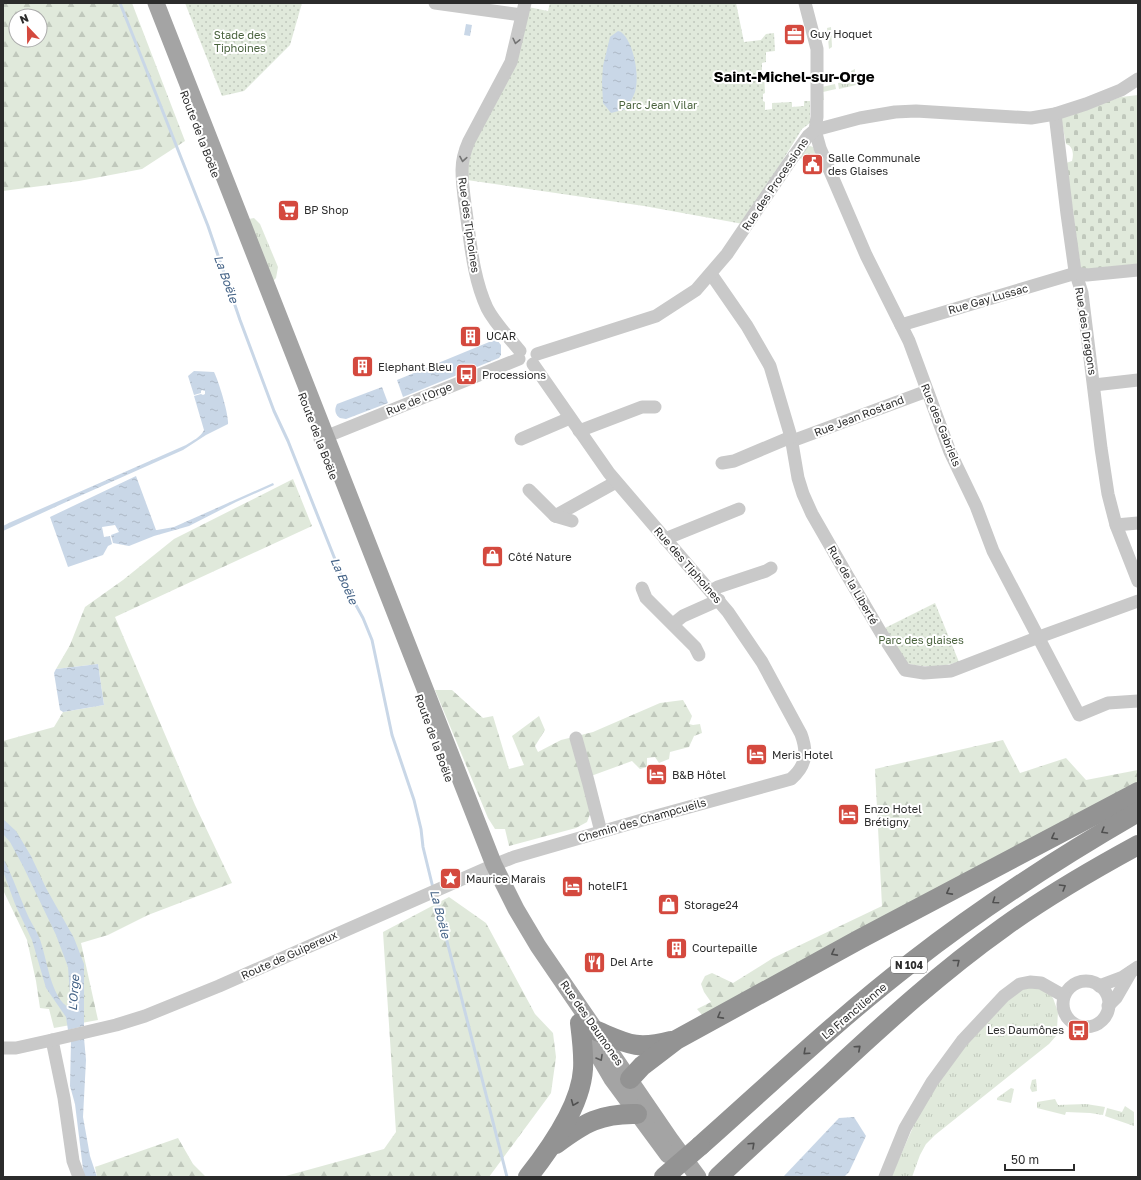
<svg xmlns="http://www.w3.org/2000/svg" width="1141" height="1180" font-family="'Golos Text',sans-serif">
	<style>
		.grass { fill: url(#grass-tufts) }
		.forest { fill: url(#forest-firs); fill-rule: evenodd }
		.cemetery { fill: url(#cemetery-stones) }
		.park { fill: url(#park-dots) }
		.water { fill: url(#water-ripples) }
		.lines { fill: none; stroke-linecap: round; stroke-linejoin: round }
		.stream { stroke: #c9d7e7; stroke-width: 3 }
		.minor { stroke: #c9c9c9; stroke-width: 13 }
		.major { stroke: #a4a4a4; stroke-width: 17 }
		.highway { stroke: #939393; stroke-width: 20 }
		.highway-bridge { stroke: #939393; stroke-width: 20 }
		.oneway { stroke: #737373 }
		.oneway2 { stroke: #505050 }
		.oneway3 { stroke: #5c5c5c }
		.labels { text-anchor: middle; stroke-width: 4; stroke-linejoin: round; paint-order: stroke }
		.shield { fill: #fff; stroke: #6b6b6b; stroke-width: 1 }
		.shield-label { font-size: 10px; font-weight: bold; fill: #2c2c2c }
		.poi-label { font-size: 11px; fill: #2c2c2c; stroke: #fff; text-anchor: start }
		.park-label { font-size: 11px; fill: #4a633e; stroke: #fff }
		.street-label { font-size: 11px; fill: #2c2c2c; stroke: #fff }
		.water-label { font-size: 12px; font-style: italic; fill: #436286; stroke: #fff }
		.district-label { font-size: 15px; font-weight: bold; fill: #000; stroke: #fff }
	</style>
	<defs>
		<pattern id="grass-tufts" width="24" height="20" patternUnits="userSpaceOnUse"><rect width="24" height="20" fill="#e0e9db"/><path d="M3 7l-1-3M5 7V3M7 7l1-3M15 17l-1-3M17 17v-4M19 17l1-3" fill="none" stroke="#c0c8bc"/></pattern>
		<pattern id="forest-firs" width="22" height="20" patternUnits="userSpaceOnUse"><rect width="22" height="20" fill="#e0e9db"/><path d="M5 1l3.5 6h-7zM16 11l3.5 6h-7z" fill="#c0c8bc"/></pattern>
		<pattern id="cemetery-stones" width="16" height="16" patternUnits="userSpaceOnUse"><rect width="16" height="16" fill="#e0e9db"/><path d="M2 7V4a2 2 0 0 1 4 0v3zM10 15v-3a2 2 0 0 1 4 0v3z" fill="#c0c8bc"/></pattern>
		<pattern id="park-dots" width="8" height="8" patternUnits="userSpaceOnUse"><rect width="8" height="8" fill="#e0e9db"/><path d="M2 2h.1M6 6h.1" fill="none" stroke="#c0c8bc" stroke-width="1.8" stroke-linecap="round"/></pattern>
		<pattern id="water-ripples" width="26" height="14" patternUnits="userSpaceOnUse"><rect width="26" height="14" fill="#c9d7e7"/><path d="M2 4q2-2 4 0t4 0M15 11q2-2 4 0t4 0" fill="none" stroke="#adb9c6"/></pattern>
	</defs>
	<rect width="100%" height="100%" fill="#fff"/>
	<g class="grass">
		<path d="M 831,27 L 832,47 L 829,49 L 827,28 Z"/>
		<path d="M 855,69 L 855,73 L 866,76 L 866,78 L 857,79 L 851,76 L 851,71 Z"/>
		<path d="M 868,80 L 869,82 L 839,89 L 838,83 Z"/>
		<path d="M 835,84 L 836,89 L 823,92 L 824,100 L 822,100 L 822,87 Z"/>
		<path d="M 810,146 L 813,147 L 817,157 L 797,159 L 807,147 Z"/>
		<path d="M 254,218 L 260,224 L 278,267 L 276,278 L 273,281 L 249,219 Z"/>
		<path d="M 1029,985 L 1045,989 L 1053,998 L 1058,1012 L 1057,1028 L 1056,1036 L 1049,1044 L 935,1135 L 926,1144 L 920,1155 L 912,1177 L 891,1177 L 921,1109 L 957,1054 L 1020,988 Z"/>
		<path d="M 1036,1079 L 1037,1091 L 1032,1092 L 1030,1088 L 1032,1080 Z"/>
		<path d="M 1011,1088 L 1014,1089 L 1011,1103 L 997,1100 L 997,1098 Z"/>
		<path d="M 1055,1099 L 1058,1105 L 1086,1104 L 1105,1107 L 1103,1115 L 1090,1113 L 1066,1112 L 1065,1115 L 1037,1108 L 1037,1102 Z"/>
		<path d="M 1125,1106 L 1134,1112 L 1134,1126 L 1105,1116 L 1107,1108 L 1122,1112 Z"/>
	</g>
	<g class="forest">
		<path d="M 3,3 L 132,3 L 185,141 L 142,169 L 79,181 L 3,191 ZM 16,16 L 40,16 L 40,40 L 16,40 Z"/>
		<path d="M 293,479 L 312,526 L 115,617 L 195,805 L 232,883 L 148,915 L 108,935 L 81,943 L 98,1020 L 54,1028 L 49,1009 L 40,1008 L 36,981 L 27,940 L 3,890 L 3,741 L 54,727 L 63,712 L 104,705 L 98,664 L 56,669 L 70,645 L 85,607 L 123,580 L 174,539 Z"/>
		<path d="M 435,690 L 452,690 L 483,718 L 493,716 L 509,769 L 524,765 L 512,736 L 539,716 L 545,730 L 535,746 L 538,752 L 561,740 L 593,732 L 660,703 L 683,700 L 692,716 L 689,724 L 693,725 L 700,724 L 702,733 L 694,736 L 689,747 L 670,752 L 669,759 L 659,763 L 655,757 L 647,758 L 647,767 L 640,769 L 632,761 L 591,776 L 590,814 L 587,822 L 576,828 L 509,846 L 505,829 L 495,829 L 488,818 Z"/>
		<path d="M 1003,740 L 1020,773 L 1066,758 L 1086,780 L 1138,770 L 1138,785 L 702,1015 L 697,1009 L 711,1002 L 704,992 L 701,984 L 705,976 L 712,973 L 733,983 L 773,958 L 882,906 L 875,769 Z"/>
		<path d="M 449,897 L 486,923 L 535,1014 L 553,1033 L 556,1057 L 551,1093 L 489,1177 L 282,1177 L 384,1149 L 396,1132 L 383,932 Z"/>
		<path d="M 178,1138 L 193,1164 L 206,1177 L 97,1177 L 95,1167 Z"/>
	</g>
	<path class="cemetery" d="M 1138,95 L 1138,264 L 1081,270 L 1066,163 L 1072,161 C 1074,154 1073,146 1066,144 L 1061,118 L 1121,97 Z"/>
	<g class="park">
		<path d="M 185,3 L 302,3 L 290,45 L 244,91 L 222,96 Z"/>
		<path d="M 550,3 L 736,3 L 744,42 L 761,40 L 766,34 L 774,33 L 775,51 L 766,52 L 766,62 L 762,63 L 762,72 L 764,72 L 765,93 L 763,94 L 763,101 L 765,102 L 765,110 L 772,109 L 772,103 L 792,102 L 792,107 L 804,106 L 804,101 L 810,101 L 810,123 L 802,129 L 743,224 L 644,206 L 467,180 L 469,151 L 528,7 L 548,11 Z"/>
		<path d="M 935,603 L 959,662 C 943,667 922,668 906,663 L 885,628 Z"/>
	</g>
	<g class="water">
		<path d="M 466,24 L 472,25 L 470,36 L 464,35 Z"/>
		<path d="M 618,31 L 621,32 C 634,42 640,77 635,92 C 633,98 629,104 626,109 L 611,113 L 603,103 L 602,82 L 603,66 L 610,37 Z"/>
		<path d="M 494,340 L 497,340 L 501,345 L 501,355 L 499,358 L 403,397 L 397,380 Z"/>
		<path d="M 194,371 L 214,372 C 219,382 229,415 228,424 L 206,435 L 183,450 L 64,503 L 3,531 L 3,526 L 11,522 L 186,445 C 192,441 201,437 204,430 L 194,396 L 201,394 L 203,395 L 205,394 L 205,391 L 202,390 L 201,391 L 201,393 L 194,395 L 188,376 Z"/>
		<path d="M 382,387 L 388,403 L 346,419 L 340,418 C 335,415 334,409 337,404 Z"/>
		<path d="M 136,476 L 156,530 L 157,530 L 174,527 L 273,483 L 274,485 L 236,502 L 189,526 L 154,536 L 129,546 L 113,543 L 111,535 L 119,532 L 115,525 L 102,527 L 104,537 L 110,536 L 112,544 L 108,546 L 103,555 L 68,567 L 50,517 Z"/>
		<path d="M 98,664 L 104,705 L 63,712 L 60,710 L 54,673 L 56,669 Z"/>
		<path d="M 3,819 L 16,831 L 31,856 L 46,888 L 74,938 L 84,964 L 84,1026 L 68,1030 L 66,1017 L 46,988 L 32,940 L 15,904 L 3,871 L 3,858 C 13,877 20,898 29,918 C 32,924 36,930 39,937 C 47,956 50,999 70,1008 L 72,1001 L 70,994 L 68,967 L 56,935 L 23,866 L 10,842 L 3,834 Z"/>
		<path d="M 84,1038 L 86,1060 L 83,1117 L 90,1156 L 97,1177 L 84,1177 L 75,1104 L 70,1086 L 71,1041 Z"/>
		<path d="M 854,1117 L 866,1136 L 849,1172 L 844,1177 L 785,1177 L 784,1176 L 839,1118 Z"/>
	</g>
	<g class="lines">
		<g class="stream">
			<path d="M 120,3 L 208,226 L 240,320 L 274,411 L 288,441 L 346,587 L 363,618 L 372,640 L 392,735 L 414,800 L 421,829 L 423,847 L 433,888"/>
			<path d="M 435,894 L 507,1177"/>
		</g>
		<g class="minor">
			<path d="M 435,3 L 522,15"/>
			<path d="M 805,3 L 817,49 L 817,117 L 815,130 L 820,148 L 866,255 L 909,341 L 950,452 L 976,506 L 993,551 L 1079,715 L 1108,703 L 1138,701"/>
			<path d="M 1055,114 L 1067,214 L 1075,271 L 1082,293 L 1101,448 L 1108,494 L 1116,525 L 1138,581"/>
			<path d="M 711,274 L 747,326 L 770,366 L 791,437 L 798,478 L 803,494 L 812,514 L 847,575 L 881,633 L 905,670 L 924,673 L 951,671 L 1039,637 L 1138,601"/>
			<path d="M 901,325 L 1076,273 L 1087,275 L 1138,270"/>
			<path d="M 520,351 C 509,337 495,324 487,308 C 474,280 471,248 467,219 C 465,203 462,187 462,170 C 462,160 465,150 469,141 L 511,62 L 525,3"/>
			<path d="M 537,354 L 656,316 L 696,290 L 727,254 L 788,164 L 808,136 L 815,130 L 860,118 L 895,112 L 916,111 L 1031,118 L 1055,114 L 1086,104 L 1121,90 L 1138,79"/>
			<path d="M 1094,385 L 1138,380"/>
			<path d="M 579,431 L 642,407 L 655,407"/>
			<path d="M 320,439 L 519,359"/>
			<path d="M 521,439 L 570,418"/>
			<path d="M 792,441 L 927,391"/>
			<path d="M 722,463 L 734,461 L 791,437"/>
			<path d="M 529,490 L 555,516 L 616,482"/>
			<path d="M 555,516 L 572,521"/>
			<path d="M 1116,525 L 1138,523"/>
			<path d="M 665,539 L 739,509"/>
			<path d="M 642,588 L 646,598 L 695,647 L 699,655"/>
			<path d="M 711,591 L 718,587 L 766,571 L 771,568"/>
			<path d="M 673,624 L 683,616 L 719,600"/>
			<path d="M 576,738 L 588,781 L 601,832"/>
			<circle cx="1086" cy="1004" r="23"/>
			<path d="M 1099,986 L 1123,977 L 1138,967"/>
			<path d="M 1108,1006 L 1116,998 L 1131,972"/>
			<path d="M 52,1040 L 64,1098 L 73,1161 L 79,1177"/>
			<path d="M 3,1048 L 16,1048 L 52,1040 L 116,1025 L 145,1016 L 219,986 L 494,865 L 514,857 L 649,818 L 791,779 C 806,766 808,753 801,734 L 762,662 L 728,612 L 609,473 L 533,364"/>
			<path d="M 885,1177 L 905,1128 L 932,1082 L 962,1041 L 1004,996 L 1020,984 L 1030,982 L 1041,983 L 1064,996"/>
		</g>
		<g class="major">
			<path d="M 156,3 L 494,865 L 516,909 L 538,946 L 670,1139 L 698,1177"/>
			<path d="M 581,1026 L 612,1079 L 668,1155"/>
		</g>
		<g class="highway">
			<path d="M 597,1031 C 628,1044 636,1050 671,1041"/>
			<path d="M 630,1079 L 642,1066 L 676,1040 L 860,939 L 1138,792"/>
			<path d="M 556,1144 C 584,1123 601,1113 637,1114"/>
			<path d="M 700,1146 C 770,1084 838,1019 912,962 C 984,906 1060,857 1138,812"/>
			<path d="M 528,1177 C 550,1149 581,1106 583,1069 C 584,1054 582,1039 580,1023"/>
			<path d="M 718,1177 C 755,1142 792,1109 829,1075 C 885,1023 942,971 1004,927 C 1047,896 1092,870 1138,845"/>
		</g>
		<path class="highway-bridge" d="M 664,1177 L 700,1146"/>
	</g>
	<defs><path id="oneway-chevron" d="M-2-3.5L2.5 0L-2 3.5" fill="none" stroke-width="1.6" stroke-linecap="round" stroke-linejoin="round"/></defs>
	<g class="oneway">
		<use href="#oneway-chevron" transform="translate(516 41) rotate(103)"/>
		<use href="#oneway-chevron" transform="translate(463 159) rotate(100)"/>
	</g>
	<g class="oneway2">
		<use href="#oneway-chevron" transform="translate(1104 831) rotate(149)"/>
		<use href="#oneway-chevron" transform="translate(1054 837) rotate(152)"/>
		<use href="#oneway-chevron" transform="translate(1063 887) rotate(-31)"/>
		<use href="#oneway-chevron" transform="translate(949 892) rotate(152)"/>
		<use href="#oneway-chevron" transform="translate(995 901) rotate(145)"/>
		<use href="#oneway-chevron" transform="translate(834 953) rotate(152)"/>
		<use href="#oneway-chevron" transform="translate(957 962) rotate(-39)"/>
		<use href="#oneway-chevron" transform="translate(720 1016) rotate(151)"/>
		<use href="#oneway-chevron" transform="translate(858 1048) rotate(-42)"/>
		<use href="#oneway-chevron" transform="translate(806 1052) rotate(138)"/>
		<use href="#oneway-chevron" transform="translate(574 1103) rotate(112)"/>
		<use href="#oneway-chevron" transform="translate(752 1145) rotate(-43)"/>
	</g>
	<use class="oneway3" href="#oneway-chevron" transform="translate(600 1058) rotate(60)"/>
	<defs>
		<symbol id="office-square" viewBox="-11 -11 22 22"><rect x="-9" y="-9" width="18" height="18" rx="4" fill="#d4493e" stroke="#fff"/><path d="M-6-3h4V-5.5h4V-3h4V5H-6ZM-1-4.5V-3h2v-1.5ZM-6 0V1H6V0Z" fill="#fff"/></symbol>
		<symbol id="civic-square" viewBox="-11 -11 22 22"><rect x="-9" y="-9" width="18" height="18" rx="4" fill="#d4493e" stroke="#fff"/><path d="M-.6-6.5H3V-4.5H.6V-3L4-1V1h2V6H-6V1h2V-1L-.6-3ZM-1.2 2.5V6h2.4V2.5Z" fill="#fff"/></symbol>
		<symbol id="supermarket-square" viewBox="-11 -11 22 22"><rect x="-9" y="-9" width="18" height="18" rx="4" fill="#d4493e" stroke="#fff"/><path d="M-6-5.5h2.5l.6 2H6L4.5 2H-2.5L-4.4-4H-6ZM-1.5 3.2a1.3 1.3 0 1 0 .1 0ZM3 3.2a1.3 1.3 0 1 0 .1 0Z" fill="#fff"/></symbol>
		<symbol id="building-square" viewBox="-11 -11 22 22"><rect x="-9" y="-9" width="18" height="18" rx="4" fill="#d4493e" stroke="#fff"/><path d="M-4-6H4V6H1V3H-1V6H-4ZM-2.5-4.3h1.7v1.8h-1.7ZM.8-4.3h1.7v1.8H.8ZM-2.5-1h1.7V.8h-1.7ZM.8-1h1.7V.8H.8Z" fill="#fff"/></symbol>
		<symbol id="bus-square" viewBox="-11 -11 22 22"><rect x="-9" y="-9" width="18" height="18" rx="4" fill="#d4493e" stroke="#fff"/><path d="M-5-6H5V4H4V6H2V4H-2V6H-4V4H-5ZM-3.5-4V0h7V-4ZM-3.5 1.2v1.5H-2V1.2ZM2 1.2v1.5H3.5V1.2Z" fill="#fff"/></symbol>
		<symbol id="shop-square" viewBox="-11 -11 22 22"><rect x="-9" y="-9" width="18" height="18" rx="4" fill="#d4493e" stroke="#fff"/><path d="M-5-2.5h2.3a2.7 3.5 0 0 1 5.4 0H5L5.5 6h-11ZM-1.5-2.5h3a1.5 2.3 0 0 0-3 0Z" fill="#fff"/></symbol>
		<symbol id="hotel-square" viewBox="-11 -11 22 22"><rect x="-9" y="-9" width="18" height="18" rx="4" fill="#d4493e" stroke="#fff"/><path d="M-6-4.5h1.5V1H6V5H4.5V3h-9V5H-6ZM-4 0a1.8 1.8 0 1 1 3.6 0ZM.5 0V-2.5h3Q6-2.5 6 0Z" fill="#fff"/></symbol>
		<symbol id="sight-square" viewBox="-11 -11 22 22"><rect x="-9" y="-9" width="18" height="18" rx="4" fill="#d4493e" stroke="#fff"/><path d="M0-6L1.8-2.2L6-1.7L2.9 1.2L3.7 5.4L0 3.3L-3.7 5.4L-2.9 1.2L-6-1.7L-1.8-2.2Z" fill="#fff"/></symbol>
		<symbol id="restaurant-square" viewBox="-11 -11 22 22"><rect x="-9" y="-9" width="18" height="18" rx="4" fill="#d4493e" stroke="#fff"/><path d="M-5-6h1v4h1v-4h1v4h1v-4h1v5L-1.5 .5V6h-2V.5L-5-1ZM5-6V6H3V1.5H1.5Q1.5-4 5-6Z" fill="#fff"/></symbol>
	</defs>
	<g fill-rule="evenodd">
		<use href="#office-square" x="782" y="22" width="25" height="25"/>
		<use href="#civic-square" x="800" y="152" width="25" height="25"/>
		<use href="#supermarket-square" x="276" y="198" width="25" height="25"/>
		<use href="#building-square" x="458" y="324" width="25" height="25"/>
		<use href="#building-square" x="350" y="354" width="25" height="25"/>
		<use href="#bus-square" x="454" y="362" width="25" height="25"/>
		<use href="#shop-square" x="480" y="544" width="25" height="25"/>
		<use href="#hotel-square" x="744" y="742" width="25" height="25"/>
		<use href="#hotel-square" x="644" y="762" width="25" height="25"/>
		<use href="#hotel-square" x="836" y="802" width="25" height="25"/>
		<use href="#sight-square" x="438" y="866" width="25" height="25"/>
		<use href="#hotel-square" x="560" y="874" width="25" height="25"/>
		<use href="#shop-square" x="656" y="892" width="25" height="25"/>
		<use href="#building-square" x="664" y="936" width="25" height="25"/>
		<use href="#restaurant-square" x="582" y="950" width="25" height="25"/>
		<use href="#bus-square" x="1066" y="1018" width="25" height="25"/>
	</g>
	<g class="labels">
		<rect class="shield" x="891" y="957" width="36" height="16" rx="3"/>
		<g class="shield-label">
			<text x="909" y="969">N 104</text>
		</g>
		<g class="poi-label">
			<text x="810" y="38">Guy Hoquet</text>
			<text x="828" y="162">Salle Communale<tspan x="828" dy="13">des Glaises</tspan></text>
			<text x="304" y="214">BP Shop</text>
			<text x="486" y="340">UCAR</text>
			<text x="378" y="371">Elephant Bleu</text>
			<text x="482" y="379">Processions</text>
			<text x="508" y="561">Côté Nature</text>
			<text x="772" y="759">Meris Hotel</text>
			<text x="672" y="779">B&amp;B Hôtel</text>
			<text x="864" y="813">Enzo Hotel<tspan x="864" dy="13">Brétigny</tspan></text>
			<text x="466" y="883">Maurice Marais</text>
			<text x="588" y="890">hotelF1</text>
			<text x="684" y="909">Storage24</text>
			<text x="692" y="952">Courtepaille</text>
			<text x="610" y="966">Del Arte</text>
			<text x="1064" y="1034" text-anchor="end">Les Daumônes</text>
		</g>
		<g class="park-label">
			<text x="240" y="39">Stade des<tspan x="240" dy="13">Tiphoines</tspan></text>
			<text x="658" y="109">Parc Jean Vilar</text>
			<text x="921" y="644">Parc des glaises</text>
		</g>
		<g class="street-label">
			<text transform="translate(200 134) rotate(69)" y="4">Route de la Boële</text>
			<text transform="translate(775 184) rotate(-56)" y="4">Rue des Processions</text>
			<text transform="translate(469 225) rotate(82)" y="4">Rue des Tiphoines</text>
			<text transform="translate(988 299) rotate(-16)" y="4">Rue Gay Lussac</text>
			<text transform="translate(1086 331) rotate(81)" y="4">Rue des Dragons</text>
			<text transform="translate(419 399) rotate(-22)" y="4">Rue de l'Orge</text>
			<text transform="translate(859 416) rotate(-21)" y="4">Rue Jean Rostand</text>
			<text transform="translate(941 425) rotate(68)" y="4">Rue des Gabriels</text>
			<text transform="translate(318 436) rotate(69)" y="4">Route de la Boële</text>
			<text transform="translate(688 565) rotate(49)" y="4">Rue des Tiphoines</text>
			<text transform="translate(853 585) rotate(60)" y="4">Rue de la Liberté</text>
			<text transform="translate(434 738) rotate(70)" y="4">Route de la Boële</text>
			<text transform="translate(642 820) rotate(-16)" y="4">Chemin des Champcueils</text>
			<text transform="translate(289 955) rotate(-24)" y="4">Route de Guipereux</text>
			<text transform="translate(854 1011) rotate(-40)" y="4">La Francilienne</text>
			<text transform="translate(592 1023) rotate(55)" y="4">Rue des Daumones</text>
		</g>
		<g class="water-label">
			<text transform="translate(226 279) rotate(70)" y="4">La Boële</text>
			<text transform="translate(344 581) rotate(66)" y="4">La Boële</text>
			<text transform="translate(440 914) rotate(76)" y="4">La Boële</text>
			<text transform="translate(74 993) rotate(-86)" y="4">L'Orge</text>
		</g>
		<g class="district-label">
			<text x="794" y="82">Saint-Michel-sur-Orge</text>
		</g>
	</g>
	<rect width="1141" height="1180" fill="none" stroke="#2c2c2c" stroke-width="8"/>
	<g transform="translate(28 28) rotate(338)"><circle r="19" fill="#ffffff" stroke="#ababab"/>
	<path d="M0-3L7 15L0 10L-7 15Z" fill="#d4493e"/>
	<text y="-6" font-size="11" font-weight="bold" text-anchor="middle" fill="#2c2c2c">N</text>
	</g>
	<path d="M1005 1164v6h69v-6" fill="none" stroke="#2c2c2c" stroke-width="2"/>
	<text x="1011" y="1164" font-size="12" fill="#2c2c2c" stroke="#ffffff" stroke-width="3" paint-order="stroke">50 m</text>
</svg>
